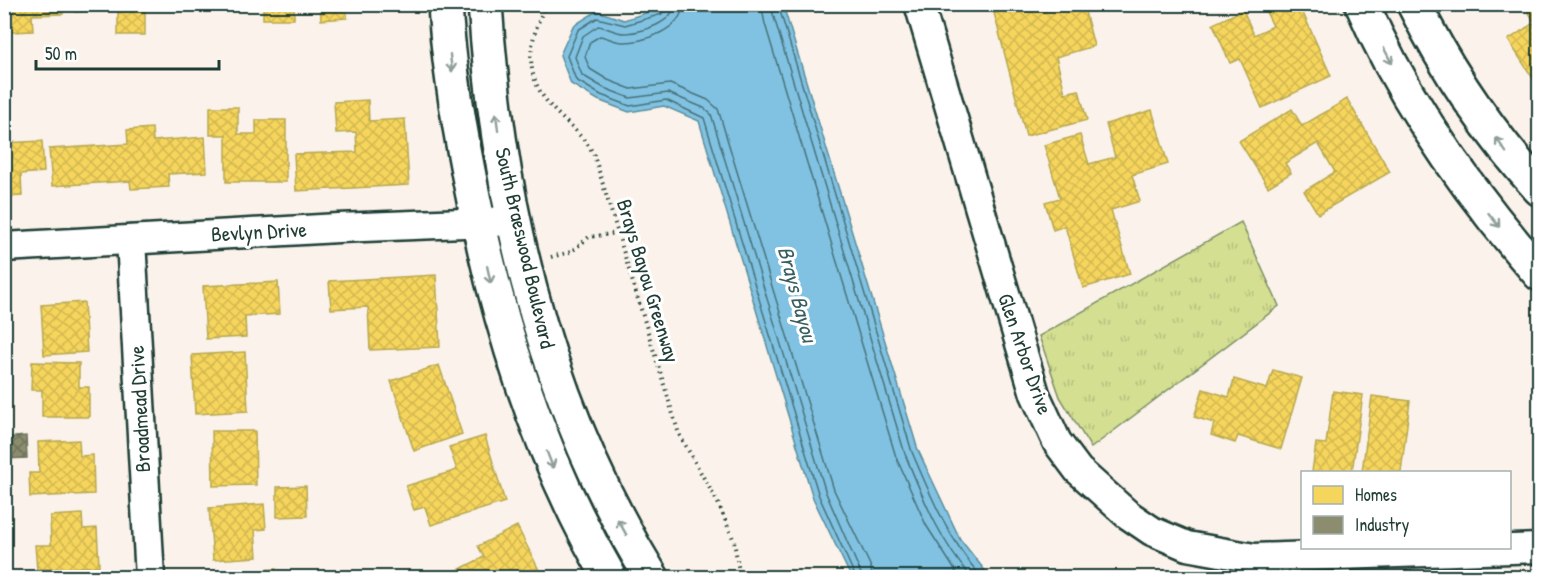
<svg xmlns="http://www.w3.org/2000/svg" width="1544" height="582" font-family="'Patrick Hand',sans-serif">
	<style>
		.grass { fill: url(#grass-tufts); stroke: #7a8e63; stroke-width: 1.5 }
		.water { fill: #81c2e2; stroke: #5a8d9c; stroke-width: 1.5 }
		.homes { fill: url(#homes-cross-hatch); stroke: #b6a750; stroke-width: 1.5 }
		.industry { fill: url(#industry-cross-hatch); stroke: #6b745d; stroke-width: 1.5 }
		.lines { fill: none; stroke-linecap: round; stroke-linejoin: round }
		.shore { stroke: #46727a; stroke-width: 1.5 }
		.street-casing { stroke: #1f3d34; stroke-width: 33 }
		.secondary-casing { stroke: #1f3d34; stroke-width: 38 }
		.path { stroke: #1f3d34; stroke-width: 4; stroke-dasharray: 1.5 4.5; stroke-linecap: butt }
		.street { stroke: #fff; stroke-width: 28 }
		.secondary { stroke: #fff; stroke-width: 33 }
		.oneway { stroke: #8f9e9a }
		.labels { text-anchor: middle; stroke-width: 6; stroke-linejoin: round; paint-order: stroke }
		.street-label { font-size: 21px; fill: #1f3d34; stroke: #fff }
		.water-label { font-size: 22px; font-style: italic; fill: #385e60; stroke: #fff }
	</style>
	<defs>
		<pattern id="grass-tufts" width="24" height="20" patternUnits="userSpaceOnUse" patternTransform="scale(1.5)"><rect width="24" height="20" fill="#d4df92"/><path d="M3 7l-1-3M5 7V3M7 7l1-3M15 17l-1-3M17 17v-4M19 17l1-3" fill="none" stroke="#b6c07e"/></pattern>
		<pattern id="homes-cross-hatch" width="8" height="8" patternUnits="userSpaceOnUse" patternTransform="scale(1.5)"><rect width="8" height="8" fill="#f6d55c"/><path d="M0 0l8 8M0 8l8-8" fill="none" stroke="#d2b851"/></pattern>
		<pattern id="industry-cross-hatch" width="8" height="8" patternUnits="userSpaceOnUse" patternTransform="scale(1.5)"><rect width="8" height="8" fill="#8c8c6e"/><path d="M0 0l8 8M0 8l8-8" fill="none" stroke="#72745b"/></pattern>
	</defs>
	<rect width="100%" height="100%" fill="#fbf3eb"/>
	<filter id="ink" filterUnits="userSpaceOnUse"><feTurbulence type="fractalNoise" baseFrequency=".0167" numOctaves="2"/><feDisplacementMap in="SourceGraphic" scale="12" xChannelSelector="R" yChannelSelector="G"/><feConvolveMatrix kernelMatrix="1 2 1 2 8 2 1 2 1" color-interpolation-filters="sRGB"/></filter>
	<g filter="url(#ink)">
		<path class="grass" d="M 1241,222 L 1279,306 L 1091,448 L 1060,397 L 1039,336 Z"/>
		<path class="water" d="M 660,5 L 783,5 L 918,450 L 960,539 L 990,577 L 851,577 L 813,498 L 699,121 L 664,106 L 629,112 L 598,100 L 571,84 L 560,55 L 573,26 L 597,11 L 624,20 L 661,8 Z"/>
		<g class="homes">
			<path d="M 4,4 L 62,4 L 63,14 L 32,15 L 33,31 L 11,32 L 11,17 L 4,17 Z"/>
			<path d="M 74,4 L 113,4 L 113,9 L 75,12 Z"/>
			<rect x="118" y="4" width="27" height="31"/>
			<path d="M 234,4 L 294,4 L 294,19 L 263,19 L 263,7 L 234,8 Z"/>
			<path d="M 320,4 L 346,4 L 347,18 L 321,20 Z"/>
			<path d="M 1027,4 L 1083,4 L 1094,46 L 1056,57 L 1065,93 L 1079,90 L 1087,120 L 1026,136 L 994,13 Z"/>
			<path d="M 1282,4 L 1299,4 L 1331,76 L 1262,108 L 1240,59 L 1230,63 L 1213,24 L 1243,10 L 1254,35 L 1273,26 L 1266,12 Z"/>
			<path d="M 1523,4 L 1540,4 L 1540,89 L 1508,40 L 1535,22 Z"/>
			<path d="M 1347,99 L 1390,172 L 1318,214 L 1304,191 L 1335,172 L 1318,143 L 1285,163 L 1291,173 L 1268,187 L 1239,141 L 1292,109 L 1302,126 Z"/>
			<path d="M 368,100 L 369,121 L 405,119 L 409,185 L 296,191 L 294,154 L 357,152 L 356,132 L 336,133 L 334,102 Z"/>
			<path d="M 210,107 L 238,107 L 238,134 L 256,134 L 256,120 L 286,120 L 286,182 L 226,182 L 226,135 L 210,135 Z"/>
			<path d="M 1152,110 L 1168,164 L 1132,175 L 1140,201 L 1111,210 L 1130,274 L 1083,288 L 1065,226 L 1053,230 L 1045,202 L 1060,198 L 1044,145 L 1080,135 L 1089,164 L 1115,157 L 1106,124 Z"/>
			<path d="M 152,128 L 153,141 L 205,137 L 207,172 L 168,174 L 169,187 L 131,189 L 130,181 L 52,186 L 49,149 L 128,144 L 127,130 Z"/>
			<path d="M 42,141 L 44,172 L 21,174 L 22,196 L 4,197 L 4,143 Z"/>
			<path d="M 436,275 L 440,347 L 370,350 L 368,307 L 331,309 L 329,281 Z"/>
			<path d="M 278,282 L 280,314 L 245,316 L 246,337 L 206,339 L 203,286 Z"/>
			<path d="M 84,302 L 87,352 L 44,355 L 41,305 Z"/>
			<path d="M 245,352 L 248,411 L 195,414 L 192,355 Z"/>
			<path d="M 32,362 L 79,363 L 79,387 L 89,387 L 89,417 L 42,417 L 42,390 L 31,390 Z"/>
			<path d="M 439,365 L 462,434 L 414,451 L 391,381 Z"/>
			<path d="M 1273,370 L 1302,378 L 1281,449 L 1238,436 L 1235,443 L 1211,435 L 1214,423 L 1194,417 L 1203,389 L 1229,397 L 1234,379 L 1267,389 Z"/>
			<path d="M 1333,391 L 1363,395 L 1352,472 L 1312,472 L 1316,443 L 1326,444 Z"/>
			<path d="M 1372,396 L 1410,401 L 1401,472 L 1362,472 Z"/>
			<path d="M 212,431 L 255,431 L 256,485 L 213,486 Z"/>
			<path d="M 485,436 L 505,502 L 431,525 L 425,507 L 414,510 L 406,486 L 457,470 L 449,447 Z"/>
			<path d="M 79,440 L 80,456 L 93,455 L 94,494 L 30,497 L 29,473 L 39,473 L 38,442 Z"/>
			<path d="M 306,486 L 307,516 L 277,517 L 277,487 Z"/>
			<path d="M 264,504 L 266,529 L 255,530 L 257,557 L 213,560 L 209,508 Z"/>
			<path d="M 82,514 L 83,529 L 97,528 L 99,566 L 37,570 L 35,545 L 51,545 L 50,516 Z"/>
			<path d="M 517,526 L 541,574 L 534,578 L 460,578 L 456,571 L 484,557 L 478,546 Z"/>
			<path d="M 276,569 L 276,578 L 206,578 L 206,573 Z"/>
		</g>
		<path class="industry" d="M 26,436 L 27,458 L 4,459 L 4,438 Z"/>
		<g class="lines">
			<g class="shore">
				<path d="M 666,4 L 662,14 L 625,25 L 597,18 L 578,30 L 567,56 L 576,80 L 601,95 L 630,106 L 666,100 L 704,118 L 819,496 L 856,578"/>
				<path d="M 674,4 C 674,23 642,32 626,33 C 617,34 607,27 598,26 L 583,36 L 575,57 L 582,75 L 604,88 L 630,98 L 668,93 L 704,108 L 711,114 L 826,493 L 863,578"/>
				<path d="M 683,4 C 683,29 643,43 623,42 C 615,42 607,37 600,36 L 590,42 L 585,57 L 590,69 L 608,80 L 631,89 L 670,84 L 708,100 L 718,109 L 834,490 L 870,565 L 873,578"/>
				<path d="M 761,4 L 765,24 L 896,457 L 926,525 L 960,578"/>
				<path d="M 770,4 L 905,454 C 923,498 940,542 972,578"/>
				<path d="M 778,4 L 912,452 C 931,497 949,540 982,578"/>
			</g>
			<defs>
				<g id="street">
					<path d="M 919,4 L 1035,394 L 1057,442 L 1078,470 L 1127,514 L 1152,531 L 1187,546 L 1254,558 L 1540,548"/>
					<path d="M 131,240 L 150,578"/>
					<path d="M 4,247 L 338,228 L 514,221"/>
				</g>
				<g id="secondary">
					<path d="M 445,4 C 448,62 458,120 469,176 C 496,317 537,453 610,578"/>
					<path d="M 485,4 C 498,205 546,406 652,578"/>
					<path d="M 1362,4 C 1405,104 1469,193 1540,274"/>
					<path d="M 1414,4 C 1447,71 1490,134 1540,189"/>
				</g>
			</defs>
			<use href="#street" class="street-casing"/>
			<use href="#secondary" class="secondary-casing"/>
			<g class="path">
				<path d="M 546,4 C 525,49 523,81 561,117 C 573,129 586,139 594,155 L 679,434 L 718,503 L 734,541 L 740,578"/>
				<path d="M 551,257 L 571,252 L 589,237 L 618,233"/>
			</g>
			<use href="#street" class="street"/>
			<use href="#secondary" class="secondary"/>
		</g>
		<defs><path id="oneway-shaft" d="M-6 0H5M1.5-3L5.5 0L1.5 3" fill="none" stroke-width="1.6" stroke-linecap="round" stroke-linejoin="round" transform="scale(1.5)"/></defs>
		<g class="oneway">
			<use href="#oneway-shaft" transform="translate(1388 56) rotate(62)"/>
			<use href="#oneway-shaft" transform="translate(451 63) rotate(83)"/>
			<use href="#oneway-shaft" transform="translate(497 122) rotate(-97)"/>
			<use href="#oneway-shaft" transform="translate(1501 145) rotate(-125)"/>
			<use href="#oneway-shaft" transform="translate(1494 220) rotate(52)"/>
			<use href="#oneway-shaft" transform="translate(489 275) rotate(78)"/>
			<use href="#oneway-shaft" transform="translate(550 460) rotate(69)"/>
			<use href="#oneway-shaft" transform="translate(622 527) rotate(-119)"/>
		</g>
	</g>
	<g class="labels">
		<g class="street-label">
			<text transform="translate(259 232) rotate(-3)" y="7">Bevlyn Drive</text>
			<text transform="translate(525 248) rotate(77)" y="7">South Braeswood Boulevard</text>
			<text transform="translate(648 281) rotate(73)" y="7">Brays Bayou Greenway</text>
			<text transform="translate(1025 354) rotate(71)" y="7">Glen Arbor Drive</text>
			<text transform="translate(140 409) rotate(-93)" y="7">Broadmead Drive</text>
		</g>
		<g class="water-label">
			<text transform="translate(798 294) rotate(75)" y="8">Brays Bayou</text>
		</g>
	</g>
	<rect width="1544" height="582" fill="none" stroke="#fff" stroke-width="24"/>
	<rect x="12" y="12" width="1520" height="558" fill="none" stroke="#1f3d34" stroke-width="2" filter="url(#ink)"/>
	<rect x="1301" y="471" width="210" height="78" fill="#ffffff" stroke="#a5b1ae" stroke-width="1.5"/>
	<rect x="1313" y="486" width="30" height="18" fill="#f6d55c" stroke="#a5b1ae" stroke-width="1.5"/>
	<text x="1355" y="501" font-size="18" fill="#1f3d34">Homes</text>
	<rect x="1313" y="516" width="30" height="18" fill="#8c8c6e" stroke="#a5b1ae" stroke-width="1.5"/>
	<text x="1355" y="531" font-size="18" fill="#1f3d34">Industry</text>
	<path d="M36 60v9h183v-9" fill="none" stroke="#1f3d34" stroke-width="3"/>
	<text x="45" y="60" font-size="18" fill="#1f3d34" stroke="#ffffff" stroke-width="4.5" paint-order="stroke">50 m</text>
</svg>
